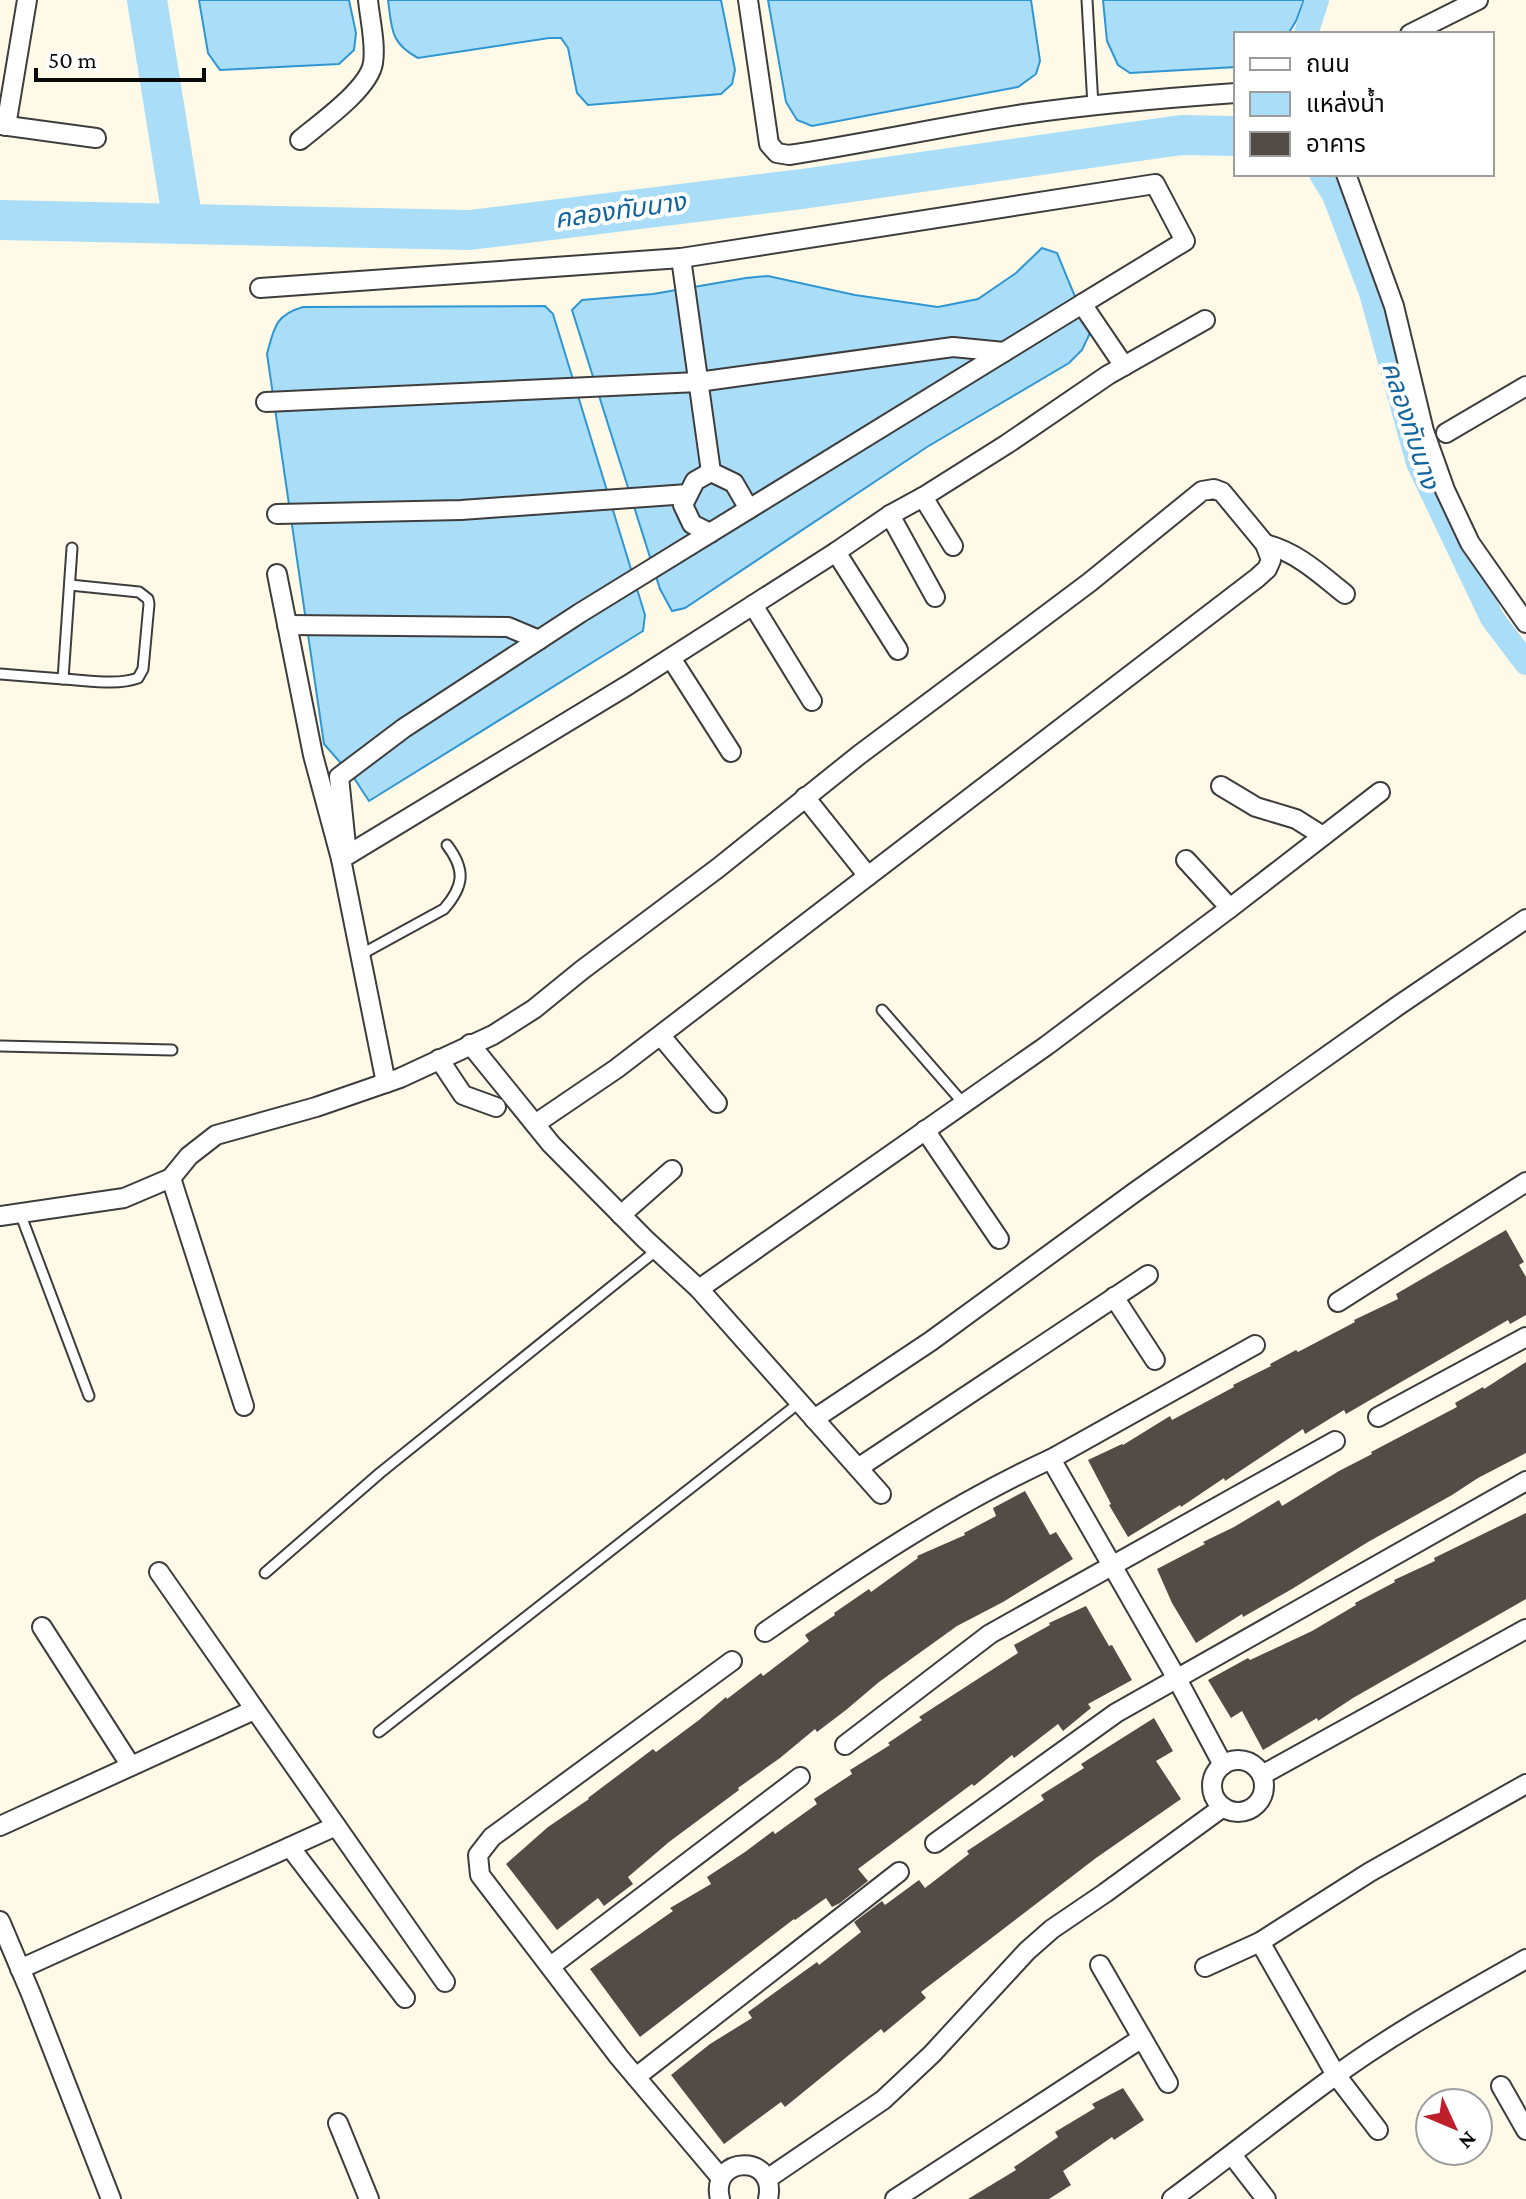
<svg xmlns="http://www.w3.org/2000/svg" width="1526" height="2199" font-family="'Crimson Pro','Noto Sans Thai',serif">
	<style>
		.water { fill: #aaddf8; stroke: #2f96d2; stroke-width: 2 }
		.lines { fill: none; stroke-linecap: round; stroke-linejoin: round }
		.canal { stroke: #aaddf8; stroke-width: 24 }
		.river { stroke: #aaddf8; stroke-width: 40 }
		.building { fill: #534b46 }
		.service-casing { stroke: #3d3d3d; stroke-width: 13 }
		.minor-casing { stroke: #3d3d3d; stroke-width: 22 }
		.service { stroke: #fff; stroke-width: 9 }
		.minor { stroke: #fff; stroke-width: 18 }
		.labels { text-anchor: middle; stroke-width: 8; stroke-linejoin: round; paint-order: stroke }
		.water-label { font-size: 26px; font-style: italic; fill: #11659f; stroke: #fff }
	</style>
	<rect width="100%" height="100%" fill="#fffae7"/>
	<g class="water">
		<path d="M 199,0 L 349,0 L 356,33 L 354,50 L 339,64 L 220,70 L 208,53 Z"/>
		<path d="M 388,0 L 721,0 L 735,70 L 732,84 L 721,94 L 588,105 L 577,93 L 568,48 L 561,38 L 549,38 L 418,58 C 390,43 392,29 388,0 Z"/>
		<path d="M 768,0 L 1031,0 L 1040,61 L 1036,74 L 1018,87 L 812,126 L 797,120 L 786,102 Z"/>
		<path d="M 1103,0 L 1304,0 L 1296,21 L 1288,34 L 1236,34 L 1236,67 L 1130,73 L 1118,65 L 1107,41 Z"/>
		<path d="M 1042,248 L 1057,253 L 1090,333 L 1082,350 L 1069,363 L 927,447 L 685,608 L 672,611 L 660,589 L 572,310 L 582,300 L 653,294 L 746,278 L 768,276 L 855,295 L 938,307 L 978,299 L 1016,273 Z"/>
		<path d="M 545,306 L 553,314 L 645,615 L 643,631 L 369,801 L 354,778 L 324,744 L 267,354 C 274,328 275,315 303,307 Z"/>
	</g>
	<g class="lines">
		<g class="canal">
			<path d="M 1306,34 L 1317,0"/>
			<path d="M 1321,174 L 1334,195 L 1371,293 L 1418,463 L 1492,618 L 1526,663"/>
		</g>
		<g class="river">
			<path d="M 147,0 L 183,223"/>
			<path d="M 0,220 L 470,230 L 802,189 L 1181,135 L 1236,136"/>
		</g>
	</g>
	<g class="building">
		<path d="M 1506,1230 L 1524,1262 L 1519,1265 L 1526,1277 L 1526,1315 L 1510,1324 L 1508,1320 L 1346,1414 L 1344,1410 L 1305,1434 L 1303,1429 L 1225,1481 L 1224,1478 L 1181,1507 L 1180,1505 L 1128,1537 L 1109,1505 L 1111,1504 L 1088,1460 L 1122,1444 L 1123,1445 L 1170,1416 L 1172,1420 L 1234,1387 L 1233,1385 L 1271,1366 L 1270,1364 L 1296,1350 L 1298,1352 L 1355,1322 L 1354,1320 L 1398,1299 L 1396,1294 Z"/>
		<path d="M 1526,1362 L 1526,1453 L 1478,1478 L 1452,1495 L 1368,1542 L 1292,1589 L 1243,1617 L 1242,1614 L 1196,1643 L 1172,1603 L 1157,1569 L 1205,1544 L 1203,1542 L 1234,1527 L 1279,1500 L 1282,1506 L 1339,1471 L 1372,1454 L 1371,1452 L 1457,1407 L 1455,1403 L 1483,1387 L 1484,1389 Z"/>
		<path d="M 1025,1491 L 1050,1535 L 1056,1532 L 1073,1559 L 1003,1602 L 957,1626 L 879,1682 L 846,1710 L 817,1732 L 815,1729 L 780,1758 L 738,1788 L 739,1790 L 669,1842 L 628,1877 L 633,1884 L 604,1906 L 598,1898 L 557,1930 L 506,1864 L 548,1827 L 589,1799 L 588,1798 L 653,1749 L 656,1752 L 699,1720 L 726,1697 L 727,1699 L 761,1673 L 763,1676 L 809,1641 L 805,1635 L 835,1615 L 834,1613 L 869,1589 L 871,1592 L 918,1558 L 917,1556 L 965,1535 L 964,1533 L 996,1516 L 993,1508 Z"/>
		<path d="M 1526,1513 L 1526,1599 L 1353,1698 L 1318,1721 L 1317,1718 L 1263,1750 L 1242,1711 L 1231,1718 L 1208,1680 L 1248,1658 L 1250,1660 L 1312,1631 L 1356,1605 L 1355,1603 L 1395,1582 L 1394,1580 L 1435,1561 L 1434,1558 Z"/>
		<path d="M 1086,1606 L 1109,1646 L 1112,1645 L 1132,1680 L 1088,1704 L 1091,1708 L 1063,1731 L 1058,1724 L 1014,1758 L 1012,1755 L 974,1786 L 972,1784 L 858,1869 L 868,1881 L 840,1903 L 832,1907 L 826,1898 L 795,1920 L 794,1919 L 640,2037 L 590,1969 L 673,1911 L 670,1908 L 711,1884 L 707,1877 L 745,1852 L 773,1831 L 775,1834 L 817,1804 L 814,1799 L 852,1774 L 850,1770 L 890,1745 L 888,1743 L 922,1720 L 919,1717 L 1018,1653 L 1014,1645 L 1050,1625 L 1049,1623 Z"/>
		<path d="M 1154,1718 L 1173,1751 L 1156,1761 L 1181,1799 L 1096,1858 L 921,1992 L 926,1998 L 884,2033 L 881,2029 L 785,2107 L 781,2102 L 724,2144 L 671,2075 L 710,2044 L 752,2018 L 748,2012 L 817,1962 L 819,1965 L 861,1932 L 854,1922 L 882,1901 L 885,1905 L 919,1880 L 925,1888 L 969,1854 L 967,1851 L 1044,1800 L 1041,1795 L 1084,1768 L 1081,1764 Z"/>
		<path d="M 1123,2088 L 1144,2120 L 1114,2140 L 1112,2137 L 1063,2171 L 1071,2185 L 1049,2199 L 968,2199 L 1016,2170 L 1014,2167 L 1058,2137 L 1055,2132 L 1095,2108 L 1092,2104 Z"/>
	</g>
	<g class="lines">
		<defs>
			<g id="service">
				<path d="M 1087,0 L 1093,106"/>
				<path d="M 0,674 L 63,679 L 72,548"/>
				<path d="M 63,679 C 87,680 116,686 138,678 L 143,669 L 149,604 L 148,599 L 139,592 L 70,585"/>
				<path d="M 360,955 L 444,909 C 464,886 466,870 447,845"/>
				<path d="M 882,1010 L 964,1104"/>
				<path d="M 0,1046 L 172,1050"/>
				<path d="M 20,1213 L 89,1396"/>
				<path d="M 265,1573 L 380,1473 L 657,1250"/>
				<path d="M 379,1732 L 799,1403"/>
			</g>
			<g id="minor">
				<path d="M 748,0 L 769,144 L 777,153 L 789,155 C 868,143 945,126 1024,114 C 1094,104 1165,98 1236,93"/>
				<path d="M 1410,34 L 1478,0"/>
				<path d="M 0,125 L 96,138"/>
				<path d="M 6,126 L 27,0"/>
				<path d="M 300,140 C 320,123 369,89 373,63 C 376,44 370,20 368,0"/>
				<path d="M 1346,174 L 1394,306 L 1424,431 L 1445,490 L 1470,543 L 1526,623"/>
				<path d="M 681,258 L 711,472 L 734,483 L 749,509"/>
				<path d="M 260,288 L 681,258 L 1155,184 L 1185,241 L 1082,304"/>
				<path d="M 266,402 L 698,382 L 953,347 L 1004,352"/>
				<path d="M 1446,433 L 1526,386"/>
				<path d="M 923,497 L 953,546"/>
				<path d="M 277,514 L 461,510 L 688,494"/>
				<path d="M 890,515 L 935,597"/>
				<path d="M 710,533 L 692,524 L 683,505 L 695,481 L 711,472"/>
				<path d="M 1265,544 C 1297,552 1320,574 1345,594"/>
				<path d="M 836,552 L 898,650"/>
				<path d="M 277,574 L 313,755 L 341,859 L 386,1083"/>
				<path d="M 753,605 L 812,701"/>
				<path d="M 287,625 L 508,627 L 539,640"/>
				<path d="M 671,658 L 731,752"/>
				<path d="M 1221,786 L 1256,807 L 1296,819 L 1323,836"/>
				<path d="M 805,797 L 868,876"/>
				<path d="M 347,855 L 339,777 L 404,728 L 580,613 L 1082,304 L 1124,366"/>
				<path d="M 341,859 L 628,685 L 836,552 L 890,515 L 923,497 L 1007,444 L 1108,375 L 1205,320"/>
				<path d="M 1186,860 L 1230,908"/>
				<path d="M 661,1036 L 717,1103"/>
				<path d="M 470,1044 L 551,1144 L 645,1239 L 699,1289 L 881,1494"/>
				<path d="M 439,1059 L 463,1095 L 496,1107"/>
				<path d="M 925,1130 L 999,1239"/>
				<path d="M 171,1178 L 244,1406"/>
				<path d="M 621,1215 L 672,1170"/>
				<path d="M 0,1216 L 124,1198 L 171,1178 L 189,1156 L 216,1135 L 316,1107 L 400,1078 L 493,1035 L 534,1009 L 582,970 L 718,868 L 859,755 L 1090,582 L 1202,491 L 1214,489 L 1222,492 L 1265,544 L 1271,560 L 1267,569 L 1257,578 L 616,1069 L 535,1124"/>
				<path d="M 699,1289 L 1046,1046 L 1230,908 L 1380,792"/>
				<path d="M 1114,1297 L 1155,1360"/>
				<path d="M 1338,1302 L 1526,1182"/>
				<path d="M 1378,1417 L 1526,1337"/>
				<path d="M 814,1419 L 931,1341 L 1135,1192 L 1399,1005 L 1526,919"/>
				<path d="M 1051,1459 L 1176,1677 L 1223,1765"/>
				<path d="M 858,1468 L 1148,1275"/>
				<path d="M 159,1572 L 445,1982"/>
				<path d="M 42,1627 L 131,1766"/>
				<path d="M 765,1632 C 857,1568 949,1506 1051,1459 L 1255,1345"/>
				<path d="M 845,1745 L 990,1634 L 1335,1441"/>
				<circle cx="1238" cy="1786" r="26"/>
				<path d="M 1262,1775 L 1526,1629"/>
				<path d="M 0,1826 L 254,1710"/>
				<path d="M 935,1843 L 1116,1713 L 1526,1481"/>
				<path d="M 290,1847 L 405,1998"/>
				<path d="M 0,1921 L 31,1994 L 111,2199"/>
				<path d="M 1260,1942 L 1336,2075 L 1378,2130"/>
				<path d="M 1100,1965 L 1168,2083"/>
				<path d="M 551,1966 L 800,1777"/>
				<path d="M 1205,1967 L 1260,1942 L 1370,1872 L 1526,1784"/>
				<path d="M 20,1969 L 336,1826"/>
				<path d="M 636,2077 L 899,1872"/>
				<path d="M 1501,2086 L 1526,2130"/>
				<path d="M 338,2123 L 369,2199"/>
				<path d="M 1232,2155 L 1266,2199"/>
				<path d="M 721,2178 L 619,2057 L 480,1875 L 478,1855 L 492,1837 L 732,1661"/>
				<path d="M 767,2179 L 883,2100 L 932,2054 L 1027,1951 L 1052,1929 L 1105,1893 L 1223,1807"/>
				<path d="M 720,2199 C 709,2155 778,2153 768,2199"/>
				<path d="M 895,2199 L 1142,2038"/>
				<path d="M 1172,2199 C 1225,2160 1276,2119 1328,2081 C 1390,2035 1459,1997 1526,1959"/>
			</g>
		</defs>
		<use href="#service" class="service-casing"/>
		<use href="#minor" class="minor-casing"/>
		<use href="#service" class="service"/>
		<use href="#minor" class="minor"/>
	</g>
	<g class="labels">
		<g class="water-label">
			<text transform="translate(620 210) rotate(-8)" y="9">คลองทับนาง</text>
			<text transform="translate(1411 425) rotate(72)" y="9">คลองทับนาง</text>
		</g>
	</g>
	<rect x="1234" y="32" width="260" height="144" fill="#ffffff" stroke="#9d9d9d" stroke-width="2"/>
	<rect x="1250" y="58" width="40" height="12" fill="#ffffff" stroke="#9d9d9d" stroke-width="2"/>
	<text x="1306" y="72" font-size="24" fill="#0a0a0a">ถนน</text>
	<rect x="1250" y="92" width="40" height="24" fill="#aaddf8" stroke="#9d9d9d" stroke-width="2"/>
	<text x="1306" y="112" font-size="24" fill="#0a0a0a">แหล่งน้ำ</text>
	<rect x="1250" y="132" width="40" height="24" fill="#534b46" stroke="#9d9d9d" stroke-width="2"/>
	<text x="1306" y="152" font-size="24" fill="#0a0a0a">อาคาร</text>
	<g transform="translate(1454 2127) rotate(134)"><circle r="38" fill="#ffffff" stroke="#9d9d9d" stroke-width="2"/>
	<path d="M0-6L14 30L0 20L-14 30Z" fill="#be1f2b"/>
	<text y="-12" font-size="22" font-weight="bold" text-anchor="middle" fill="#0a0a0a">N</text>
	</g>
	<path d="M36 68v12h168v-12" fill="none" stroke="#0a0a0a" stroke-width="4"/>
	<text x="48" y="68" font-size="24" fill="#0a0a0a" stroke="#ffffff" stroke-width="6" paint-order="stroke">50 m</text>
</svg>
